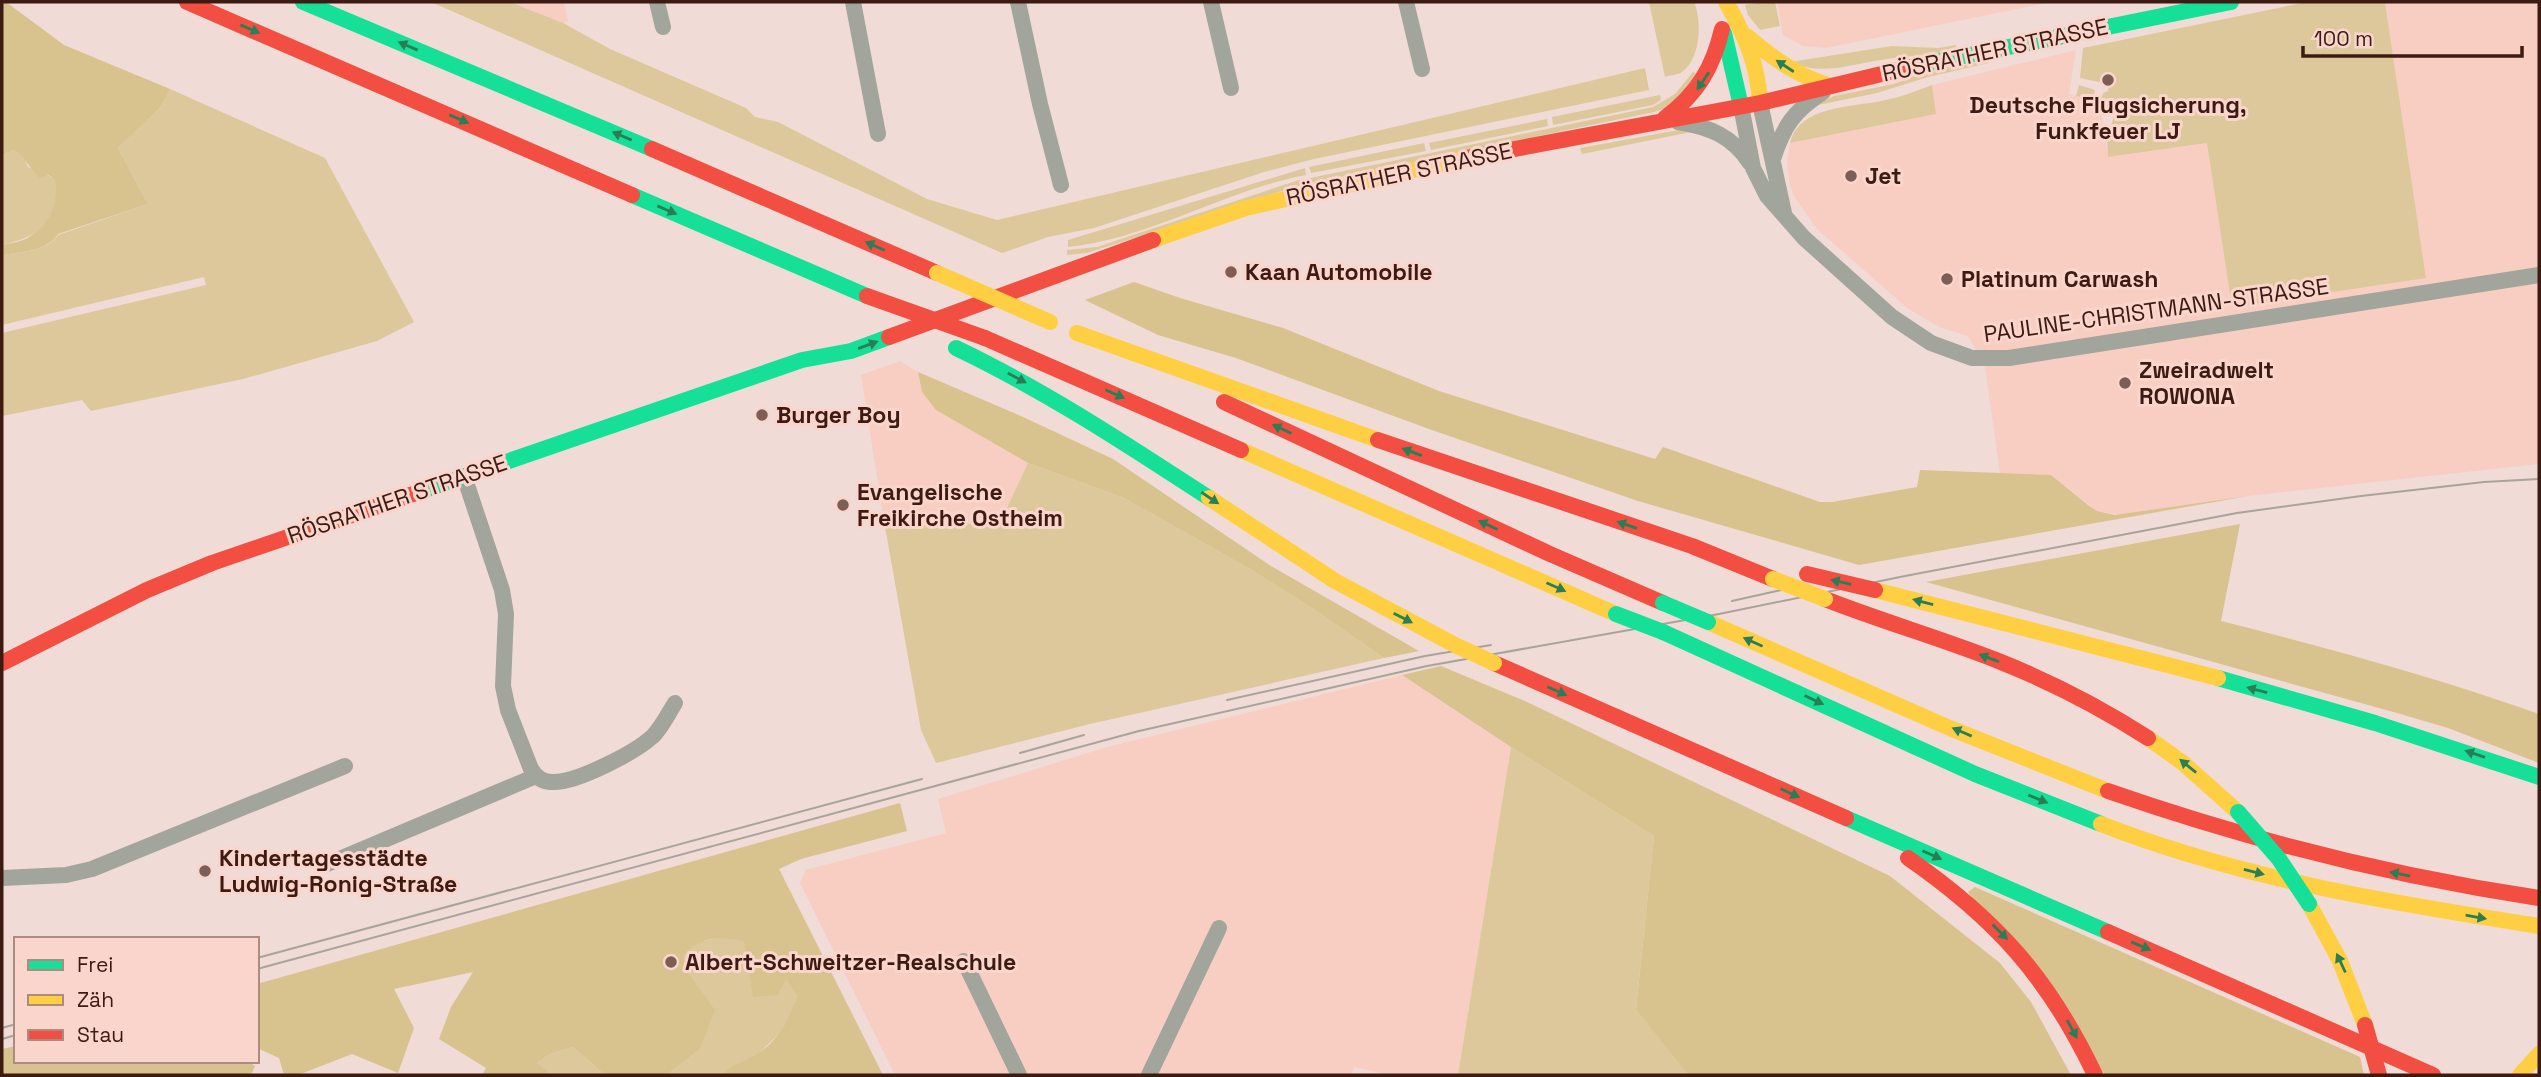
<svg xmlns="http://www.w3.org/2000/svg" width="2541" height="1077" font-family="'Space Grotesk',sans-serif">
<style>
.built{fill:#f8cec3}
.green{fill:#ddc89b}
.forest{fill:#d8c28e}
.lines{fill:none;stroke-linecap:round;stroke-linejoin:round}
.street{stroke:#a2a59b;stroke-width:16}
.fast{stroke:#16e098;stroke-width:16}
.slow{stroke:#ffcf43;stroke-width:16}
.jam{stroke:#f24e42;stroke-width:16}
.tram{stroke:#a9a39c;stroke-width:2}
.fast-bridge{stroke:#16e098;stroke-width:16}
.slow-bridge{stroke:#ffcf43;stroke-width:16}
.jam-bridge{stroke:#f24e42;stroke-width:16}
.oneway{fill:#2a7e56}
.poi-dot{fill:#7c5e57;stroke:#fad5cb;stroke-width:2.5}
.labels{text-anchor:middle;stroke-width:6;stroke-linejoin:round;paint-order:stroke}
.street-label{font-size:23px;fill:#3d1b13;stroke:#fad5cb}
.poi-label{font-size:23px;font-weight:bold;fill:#3d1b13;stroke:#fad5cb;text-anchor:start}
</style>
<rect width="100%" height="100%" fill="#f0dbd6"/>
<path class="built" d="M510,2H564L568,21L563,23Z
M1777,2H2051L1826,48L1803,46L1783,35Z
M2385,2H2539V464L2248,496L2122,515L2097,511L2051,475L2000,473L1985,367L1968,336L1939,327L1907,308L1817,229L1795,198L1790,186L1787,163L1790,143L1935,114L1932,85L2076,50L2069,94L2100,103L2108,157L2207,143L2426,277Z
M900,361L918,372L922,392L936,410L1028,463L1000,526L884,521L861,375Z
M1402,675L1511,747L1458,1075H1389L1354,1067L1351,1075H895L800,883L806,870L946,833L938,799L1111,746Z"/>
<path class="green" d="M431,2H510L563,23L610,49L746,108L755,117L778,122L927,199L997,220L1645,68L1649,90L1314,159L1264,172L1094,228L1048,237L1002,253Z
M1649,2H1694C1702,20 1701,59 1682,72C1678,75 1670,75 1665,77Z
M1765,2H1775L1780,26L1760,30L1748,15L1745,5Z
M2307,2H2385L2426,278L2232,307L2207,143L2108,157L2107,139L2117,106L2076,96L2079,85L2095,90L2094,95L2102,97L2103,93L2108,91L2111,76L2106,75L2104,83L2080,78L2083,48Z
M1956,45L1957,51C1932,54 1906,56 1881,60C1847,65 1823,76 1790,62L1892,46L1938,48Z
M1989,60V63L1928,77L1877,93L1813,106L1834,96L1894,84L1920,74Z
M1693,72L1703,77L1666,108L1654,112L1301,185L1087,253L1067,255V250L1097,247L1296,181L1653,107L1675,94Z
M1932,85L1936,114L1790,143C1800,103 1858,108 1890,99C1905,96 1918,90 1932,85Z
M170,89L325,158L414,322L377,341L243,379L91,411L82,400L2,416V333L206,285L204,277L2,325V255C20,252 48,251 58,235L148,204L118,148L160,108Z
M1660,95L1661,100L1653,105L1553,125L1552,117Z
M1547,119L1548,126L1431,150L1429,143Z
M1684,129L1696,131L1582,154L1580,148Z
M1424,143L1426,151L1311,173L1309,167Z
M14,150L23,156L28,167L56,179C61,222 39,236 2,245V155Z
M1305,168L1306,175C1225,190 1151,238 1068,247V240Z
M1028,463L1124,498L1250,569L1315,610L1384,658L1090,724L936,763L921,730L884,521L999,525Z
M1511,747L1654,836L1636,1008L1688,1075H1458Z
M722,937L744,940L786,978L797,996L792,1013L779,1034L758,1054L721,1075H667L700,1049L714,1010L688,972L683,956L693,943Z
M573,1047L605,1075H552L536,1064L550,1054Z"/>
<path class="forest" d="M2,2H6L64,45L170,89L160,108L118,148L148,204L58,234C48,251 20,252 2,255V245C10,243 22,242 29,237C51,224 59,203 55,179L48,175L40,178C30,169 25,157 14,150L2,155Z
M1134,282L1180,298L1283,328L1439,391L1655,459L1663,447L1820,502H1832L1917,487L1920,470L2051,475L2088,505L2097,511L2115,515L2248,496L1859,565L1638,501L1429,429L1236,358L1158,335L1085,300Z
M918,372L1023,417L1113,459L1271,566L1419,651L1384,658L1315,610L1250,569L1124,498L1028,463L936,410L922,392Z
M2240,524L2221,621C2328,648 2435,677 2539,714V763L2448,728L2397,713L1926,582Z
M1441,666L1527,702L1890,876L2000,963L2031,1002L2071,1075H1688L1636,1009L1654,836L1511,747L1402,675Z
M900,803L907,831L801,859L779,869L883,1075H721C730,1066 744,1062 755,1055C777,1043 790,1019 797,996L786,979L778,995L753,997L744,941C720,936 699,936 683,956L688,972L715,1010L700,1049L667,1075H605L573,1047L550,1054L537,1063L552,1075H482L486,1068L439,1039L451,1007L473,972L394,989L414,1028L398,1073L352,1054L298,1075H284L279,1058L257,1048V984Z
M1975,887L2360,1057L2364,1075H2105L1968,892Z
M16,1046V1061H247L255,1066L251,1075H2V1049Z"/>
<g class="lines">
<path class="street" d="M657,2L663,27
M853,2L878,134
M1018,2L1040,104L1061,185
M1211,2L1231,88
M1406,2L1422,69
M1760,103L1784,213
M1741,106L1753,168L1767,196L1804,238L1892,317L1931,343L1972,358H2009L2539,275
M1678,122C1710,127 1732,136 1750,163
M1773,159C1784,125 1794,111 1823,92
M464,476L502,590L506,614L503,686L508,710L531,769C536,777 543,783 554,782C578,782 636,752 653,736C662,727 668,714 675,703
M325,865L536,776
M2,878L66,875L92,869L345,766
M964,961L1019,1075
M1149,1075L1219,928"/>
<path class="fast" d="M303,2L652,149
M1724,33L1741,106
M1915,66L2231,2
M632,195L867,296
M956,348C1046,391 1126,444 1209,498
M416,493L802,360L851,351L889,337
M1663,632L1975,774L2101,824
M2218,678L2375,723L2539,777
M1846,818L2108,932"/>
<path class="slow" d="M1726,2C1745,35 1758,64 1760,103
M1748,37C1773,59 1799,77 1831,86
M1153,240L1246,208L1466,158
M1077,333L1378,440
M1241,450L1616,614
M1209,498L1335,581L1455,645
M1875,590L2218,678
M1708,622L1952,729L2108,791
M2148,738L2183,763L2238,812
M2101,824C2241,879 2392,903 2539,926
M2309,904L2340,961L2365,1025
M2520,1075L2539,1054"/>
<path class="jam" d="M187,2L632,195
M1665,118C1697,94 1713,68 1722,29
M652,149L937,273
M1466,158L1760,103L1915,66
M889,337L1153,240
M985,338L1241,450
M1224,402L1550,554L1663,603
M1378,440L1692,546L1773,579
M1825,599C1881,621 1940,638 1996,660C2049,681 2100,707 2148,738
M2,663L147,590L212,563L416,493
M1494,663L1846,818
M2108,791C2249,840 2391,876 2539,898
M1908,858C1996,919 2049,978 2095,1075
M2108,932L2433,1075"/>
<path class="tram" d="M1732,601L1786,589
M1227,700L1425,656L1491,645
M1020,753L1084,735
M257,958L922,779
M257,969L1139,731L1427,666L1719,614L1905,576L2237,513L2361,496L2484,482L2539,479
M2,1028L16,1024
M2,1039L16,1035"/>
<path class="fast-bridge" d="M1663,603L1708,622
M1616,614L1663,632
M2238,812L2279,859L2309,904"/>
<path class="slow-bridge" d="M937,273L1050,322
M1773,579L1825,599
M1455,645L1494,663"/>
<path class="jam-bridge" d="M867,296L985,338
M1807,574L1875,590
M2365,1025L2379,1075"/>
</g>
<defs><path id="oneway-solid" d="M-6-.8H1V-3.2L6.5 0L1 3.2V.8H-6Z" transform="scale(1.75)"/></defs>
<g class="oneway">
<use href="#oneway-solid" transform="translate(250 29) rotate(23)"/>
<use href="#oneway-solid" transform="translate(408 46) rotate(-157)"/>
<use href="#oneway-solid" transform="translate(1785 66) rotate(-147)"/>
<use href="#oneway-solid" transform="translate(1703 81) rotate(124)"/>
<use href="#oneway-solid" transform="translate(459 119) rotate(23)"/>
<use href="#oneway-solid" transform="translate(622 136) rotate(-157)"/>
<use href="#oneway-solid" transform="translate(667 210) rotate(23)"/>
<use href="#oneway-solid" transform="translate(875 246) rotate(-156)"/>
<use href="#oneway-solid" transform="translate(868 345) rotate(-20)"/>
<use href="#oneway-solid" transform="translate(1017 378) rotate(28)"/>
<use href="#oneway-solid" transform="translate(1115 394) rotate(24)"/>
<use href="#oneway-solid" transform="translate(1282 429) rotate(-155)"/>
<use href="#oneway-solid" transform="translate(1412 452) rotate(-160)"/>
<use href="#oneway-solid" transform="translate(1210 498) rotate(34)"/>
<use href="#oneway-solid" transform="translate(1488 525) rotate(-155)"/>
<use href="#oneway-solid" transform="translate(1627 525) rotate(-161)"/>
<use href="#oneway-solid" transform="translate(1841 582) rotate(-167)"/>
<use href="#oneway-solid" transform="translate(1556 587) rotate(24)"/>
<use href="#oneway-solid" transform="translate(1923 602) rotate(-165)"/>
<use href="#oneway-solid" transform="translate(1403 618) rotate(27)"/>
<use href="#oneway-solid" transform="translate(1753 642) rotate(-156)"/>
<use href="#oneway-solid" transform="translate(1989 658) rotate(-160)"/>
<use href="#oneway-solid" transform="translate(2257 690) rotate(-165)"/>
<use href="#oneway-solid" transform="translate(1557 691) rotate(24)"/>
<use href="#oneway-solid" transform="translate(1814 700) rotate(25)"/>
<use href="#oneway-solid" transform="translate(1962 732) rotate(-157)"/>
<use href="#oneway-solid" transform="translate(2475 754) rotate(-161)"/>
<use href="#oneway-solid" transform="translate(2188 766) rotate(-141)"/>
<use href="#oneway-solid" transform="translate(1790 793) rotate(24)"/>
<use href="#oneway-solid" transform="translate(2038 799) rotate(22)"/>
<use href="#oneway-solid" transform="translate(1932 855) rotate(24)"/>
<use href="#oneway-solid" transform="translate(2254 872) rotate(14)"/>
<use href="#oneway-solid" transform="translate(2400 874) rotate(-169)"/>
<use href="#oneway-solid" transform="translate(2476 917) rotate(10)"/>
<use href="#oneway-solid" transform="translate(2000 932) rotate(45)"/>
<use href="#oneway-solid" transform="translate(2141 946) rotate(23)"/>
<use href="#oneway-solid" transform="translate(2341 963) rotate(-115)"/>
<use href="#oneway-solid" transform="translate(2072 1029) rotate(61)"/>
</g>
<g class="poi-dot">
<circle cx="2108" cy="80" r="7"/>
<circle cx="1851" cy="176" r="7"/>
<circle cx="1231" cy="272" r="7"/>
<circle cx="1947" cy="279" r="7"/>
<circle cx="2125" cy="383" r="7"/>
<circle cx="762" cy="415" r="7"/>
<circle cx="843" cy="505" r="7"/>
<circle cx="205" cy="871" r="7"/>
<circle cx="671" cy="962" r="7"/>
</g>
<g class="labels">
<g class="street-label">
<text transform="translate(1995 50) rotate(-12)" y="8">RÖSRATHER STRASSE</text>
<text transform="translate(1399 174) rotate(-12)" y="8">RÖSRATHER STRASSE</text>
<text transform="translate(2156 310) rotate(-8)" y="8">PAULINE-CHRISTMANN-STRASSE</text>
<text transform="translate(397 499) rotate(-19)" y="8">RÖSRATHER STRASSE</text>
</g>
<g class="poi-label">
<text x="2108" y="113" text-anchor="middle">Deutsche Flugsicherung,<tspan x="2108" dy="26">Funkfeuer LJ</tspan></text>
<text x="1865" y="184">Jet</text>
<text x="1245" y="280">Kaan Automobile</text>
<text x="1961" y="287">Platinum Carwash</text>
<text x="2139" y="378">Zweiradwelt<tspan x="2139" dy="26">ROWONA</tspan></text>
<text x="776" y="423">Burger Boy</text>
<text x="857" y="500">Evangelische<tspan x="857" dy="26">Freikirche Ostheim</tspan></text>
<text x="219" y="866">Kindertagesstädte<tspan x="219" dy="26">Ludwig-Ronig-Straße</tspan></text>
<text x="685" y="970">Albert-Schweitzer-Realschule</text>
</g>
</g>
<rect width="2541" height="1077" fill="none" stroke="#3d1b13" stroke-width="7"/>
<rect x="14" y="937" width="245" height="126" fill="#fad5cb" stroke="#ae8b81" stroke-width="2"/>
<rect x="28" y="960" width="35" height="10" fill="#16e098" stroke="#ae8b81" stroke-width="2"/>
<text x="77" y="972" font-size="21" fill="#3d1b13">Frei</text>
<rect x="28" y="995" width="35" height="10" fill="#ffcf43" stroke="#ae8b81" stroke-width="2"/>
<text x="77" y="1007" font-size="21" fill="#3d1b13">Zäh</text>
<rect x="28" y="1030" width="35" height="10" fill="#f24e42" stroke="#ae8b81" stroke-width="2"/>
<text x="77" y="1042" font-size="21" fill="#3d1b13">Stau</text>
<path d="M2303 46v10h219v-10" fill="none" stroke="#3d1b13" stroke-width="3.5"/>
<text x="2314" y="46" font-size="21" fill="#3d1b13" stroke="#fad5cb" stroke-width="5" paint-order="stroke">100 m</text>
</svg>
